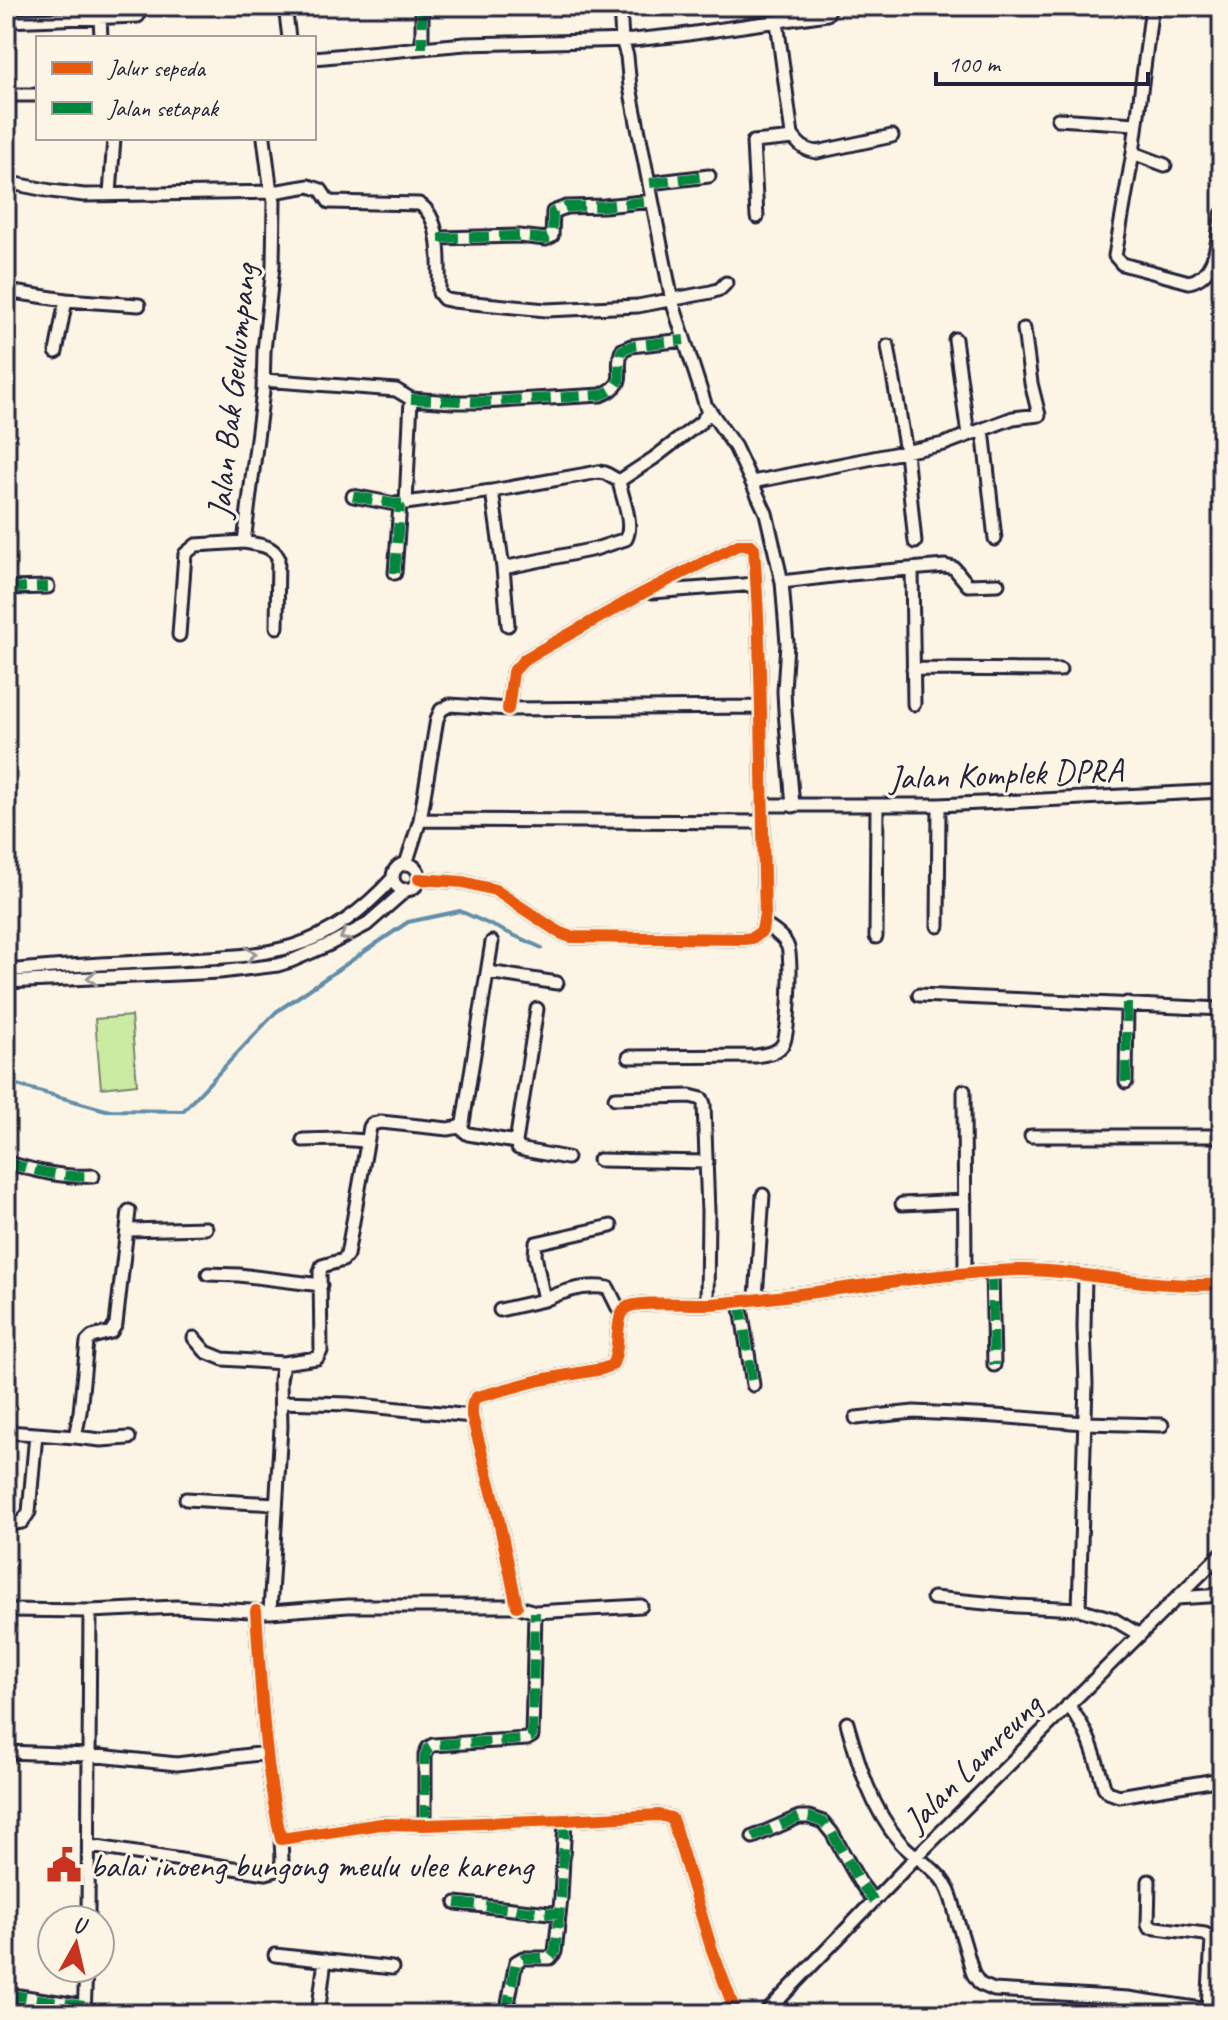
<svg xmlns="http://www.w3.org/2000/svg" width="1228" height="2020" font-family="Caveat,sans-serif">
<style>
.green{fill:#cbeaa2;stroke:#76866e;stroke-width:2}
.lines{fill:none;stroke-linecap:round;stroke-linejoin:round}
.stream{stroke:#648ea9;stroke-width:4}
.street-casing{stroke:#22223b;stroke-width:17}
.street{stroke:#fcf5e5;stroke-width:11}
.quiet{stroke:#00873e;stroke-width:10;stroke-dasharray:20 10;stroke-linecap:butt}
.cycleway-casing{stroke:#fcf5e5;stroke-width:17}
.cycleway{stroke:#e8590c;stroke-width:12}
.oneway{stroke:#9a9698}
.labels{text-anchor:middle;stroke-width:6;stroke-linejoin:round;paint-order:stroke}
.street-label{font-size:34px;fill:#22223b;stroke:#fcf5e5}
.poi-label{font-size:34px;fill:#22223b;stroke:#fcf5e5;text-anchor:start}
</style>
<rect width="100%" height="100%" fill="#fcf5e5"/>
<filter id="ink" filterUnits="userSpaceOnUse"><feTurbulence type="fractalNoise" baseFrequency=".0125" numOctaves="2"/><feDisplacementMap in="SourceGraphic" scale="16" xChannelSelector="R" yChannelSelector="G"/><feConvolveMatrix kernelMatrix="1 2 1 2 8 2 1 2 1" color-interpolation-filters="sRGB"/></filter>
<g filter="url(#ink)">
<path class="green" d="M131,1016L137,1084L101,1088L95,1019Z"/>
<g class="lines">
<path class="stream" d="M6,1082L106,1110L183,1111L276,1012L408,922L460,911L542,948"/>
<g class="street-casing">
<path id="street" d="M285,6L289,38
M422,6V48
M1152,6L1133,153L1115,256L1122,264L1189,282C1218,276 1217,238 1222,214
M100,17L101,38
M6,21L138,16
M777,22L792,135C799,145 804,150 817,152L892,136
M314,58L465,44L633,40L681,35L827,14L831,6
M6,95H38
M1058,119L1136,124
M264,138L270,185L274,201L273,266L264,351L263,391L244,542C256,545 271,544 278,557L277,627
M1133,153L1165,165
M6,182L51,191L84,195L273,192L309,186L321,190L329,202L419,204C443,217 439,269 439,293L444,299L453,301L546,310L638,306L711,292L720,289L726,283
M650,183L709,176
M110,194L114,138
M757,217L753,142L794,138
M439,238L519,236L546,239L552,236L553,212L566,207L604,206L652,201
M6,291L66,300L56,352
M66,300L139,305
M955,339L968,435
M888,346L906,452L915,542
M263,380L396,390L411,399L452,402H483L601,395C632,382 613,372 622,350L631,346L684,340
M411,399L406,503L492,491L598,472L605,473L619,481
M708,408L735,447L766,513L782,582L787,643L784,691L785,711L793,806
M983,429L995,539
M752,482L944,444L1013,418L1039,415L1031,383L1024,329
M492,491L503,568L508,625
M353,496L395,504L405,503
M503,568L595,549L626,539C634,523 622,498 619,481L654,458L701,422L708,413L672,301L630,87L627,56L622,40L620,6
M912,569L914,704
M395,573L400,504
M782,582L850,574L945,566L954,568L968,585L998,584
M6,588L48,587
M652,592L756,584
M179,635L185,554L196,545L244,542
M913,669L1060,670
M762,805H939L1222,791
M420,820L762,822
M406,864L420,820L437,719L441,710L450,705L508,709L761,707
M393 877a13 13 0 1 1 26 0a13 13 0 1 1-26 0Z
M419,879L463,882L495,890L560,933L571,937L744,939L752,938L762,931L765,913C761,791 763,669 754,548L751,545H738L643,593L525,659L513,672L508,709
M938,926L939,805
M876,937L877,806
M6,971C63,965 120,963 178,960C216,957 256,957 293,946C333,934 366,908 393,878
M488,972L557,983
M6,982L220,972L278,965L291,961L328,945L366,925L407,889
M919,995L1222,1009
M537,1009L516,1142L518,1148L524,1150L567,1158
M629,1057L756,1056C766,1054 777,1054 783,1044C789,1034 793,955 787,945C783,936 772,930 764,924
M1126,1082L1127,1003
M964,1091L965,1273
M615,1098L690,1096L702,1099L704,1104L708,1211L707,1304
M459,1127L468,1134L516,1142
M1031,1136H1222
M303,1140L338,1139L366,1141
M599,1160L707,1162
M6,1162C35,1171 63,1178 93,1176
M902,1204L965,1201
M611,1226L536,1243L535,1255L544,1300C563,1291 587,1284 608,1288L621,1314
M127,1230L206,1228
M992,1272L994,1365
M208,1274L239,1275L321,1285
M756,1298L763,1195
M740,1301L753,1385
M500,1310L544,1300
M194,1338L206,1352L223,1359L283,1363
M281,1402L348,1404L472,1416
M856,1418L914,1412L996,1416L1084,1423L1162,1425
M6,1432L36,1434L29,1512L22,1522L6,1524
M36,1434L75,1437L80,1412L87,1342L92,1337L111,1332L116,1324L129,1211
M75,1437L101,1440L129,1438
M186,1499L276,1504
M933,1598L1017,1606L1079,1609L1113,1619L1140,1635
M1177,1598L1222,1595
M517,1606L496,1507L472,1416C472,1409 471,1402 477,1397L540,1380L602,1369L612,1365C621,1350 614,1318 626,1308C636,1300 694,1305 710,1304C812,1296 914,1274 1017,1270C1045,1269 1074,1273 1101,1277C1141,1282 1182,1287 1222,1284
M1079,1609L1086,1384L1084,1328L1085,1275
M6,1610L90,1611L176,1607L270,1612L348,1606H517L535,1612L641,1606
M90,1611L89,1755L177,1764L266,1753
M256,1611C261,1687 264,1764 281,1839L381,1824L425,1825L565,1820L659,1815L671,1818L673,1822L711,1947L736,2014
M270,1612L281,1427L280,1380L283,1363L317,1358L321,1351L320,1272L322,1266L343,1260L347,1255L370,1127L372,1124L381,1122L448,1129L459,1127L463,1123L492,942
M1068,1705C1089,1731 1095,1755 1104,1787L1108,1792L1119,1796L1222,1779
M847,1723C859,1765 871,1808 900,1842C914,1858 934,1866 945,1884C952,1895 954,1907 957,1920C963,1938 968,1956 973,1974L980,1984L994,1990L1128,1998L1222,2012
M6,1752L89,1755L88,1920
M425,1825V1755L428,1748L433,1745L527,1739L532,1736L535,1612
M753,1837L799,1817H809L823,1822L832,1833L859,1881L874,1901
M90,1846L266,1873L277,1870L281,1865L282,1860L281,1839
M1149,1881L1148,1924L1149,1927L1205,1934L1212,1939L1208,2009
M456,1903L559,1914
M275,1955L392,1968
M6,1994L84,2006
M84,2014L86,1968
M318,2014L325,1960
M506,2014L516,1962L523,1958H550L555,1952L561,1898L565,1820
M765,2014L916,1857L1222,1553
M1124,2014L1128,1998"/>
</g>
<use href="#street" class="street"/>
<path class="quiet" d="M422,6V48
M650,183L709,176
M439,238L519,236L546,239L552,236L553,212L566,207L604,206L652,201
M411,399L483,402L601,395C632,382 613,372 622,350L631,346L684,340
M353,496L395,504L406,503
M395,573L400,504
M6,588L48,587
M1126,1082L1127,1003
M6,1162C35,1171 63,1178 93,1176
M992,1272L994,1365
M740,1301L753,1385
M425,1825V1755L428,1748L433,1745L527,1739L532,1736L535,1612
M753,1837L799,1817H809L823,1822L832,1833L859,1881L874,1901
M456,1903L559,1914
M6,1994L84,2006
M506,2014L516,1962L523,1958H550L555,1952L561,1898L565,1820"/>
<g class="cycleway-casing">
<path id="cycleway" d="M419,879L463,882L495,890L560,933L571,937L744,939L752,938L762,931L765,913C761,791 763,669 754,548L751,545H738L643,593L525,659L513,672L508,709
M517,1606L496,1507L472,1416C472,1409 471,1402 477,1397L540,1380L602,1369L612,1365C621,1350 614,1318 626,1308C636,1300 694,1305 710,1304C812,1296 914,1274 1017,1270C1045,1269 1074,1273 1101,1277C1141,1282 1182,1287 1222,1284
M256,1611C261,1687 264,1764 281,1839L381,1824L425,1825L565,1820L659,1815L671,1818L673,1822L711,1947L736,2014"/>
</g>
<use href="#cycleway" class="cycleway"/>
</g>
<defs><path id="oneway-chevron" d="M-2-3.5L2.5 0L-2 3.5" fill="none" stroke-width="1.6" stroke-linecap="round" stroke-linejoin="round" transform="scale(2)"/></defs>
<g class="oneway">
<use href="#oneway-chevron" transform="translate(345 936) rotate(152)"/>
<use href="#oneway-chevron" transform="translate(251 954) rotate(-7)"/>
<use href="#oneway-chevron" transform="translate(92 978) rotate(177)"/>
</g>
</g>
<defs>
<g id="civic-bare" transform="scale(2.76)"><path d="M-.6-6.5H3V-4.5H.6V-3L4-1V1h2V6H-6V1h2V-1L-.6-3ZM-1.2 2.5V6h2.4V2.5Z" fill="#c8321e" stroke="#fcf5e5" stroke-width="2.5" paint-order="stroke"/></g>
</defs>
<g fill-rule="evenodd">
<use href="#civic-bare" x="64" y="1865"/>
</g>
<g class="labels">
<g class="street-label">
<text transform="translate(231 391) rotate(-84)" y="12">Jalan Bak Geulumpang</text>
<text transform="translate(1006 773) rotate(-2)" y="12">Jalan Komplek DPRA</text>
<text transform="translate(972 1762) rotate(-45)" y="12">Jalan Lamreung</text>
</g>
<g class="poi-label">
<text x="90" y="1877">balai inoeng bungong meulu ulee kareng</text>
</g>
</g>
<rect width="1228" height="2020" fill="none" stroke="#fcf5e5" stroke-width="32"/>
<rect x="16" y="16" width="1196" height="1988" fill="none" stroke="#22223b" stroke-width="3" filter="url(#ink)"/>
<rect x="36" y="36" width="280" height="104" fill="#fcf5e5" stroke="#a5a1a1" stroke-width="2"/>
<rect x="52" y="62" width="40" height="12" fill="#e8590c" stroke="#a5a1a1" stroke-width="2"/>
<text x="108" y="76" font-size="24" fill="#22223b">Jalur sepeda</text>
<rect x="52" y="102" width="40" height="12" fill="#00873e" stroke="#a5a1a1" stroke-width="2"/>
<text x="108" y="116" font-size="24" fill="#22223b">Jalan setapak</text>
<g transform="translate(76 1944) rotate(8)"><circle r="38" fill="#fcf5e5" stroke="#a5a1a1" stroke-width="2"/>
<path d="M0-6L14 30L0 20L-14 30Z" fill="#c8321e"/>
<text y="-12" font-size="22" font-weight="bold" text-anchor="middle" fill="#22223b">U</text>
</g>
<path d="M936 72v12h212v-12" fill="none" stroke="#22223b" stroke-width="4"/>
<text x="948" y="72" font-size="24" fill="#22223b" stroke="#fcf5e5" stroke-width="6" paint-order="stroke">100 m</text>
</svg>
